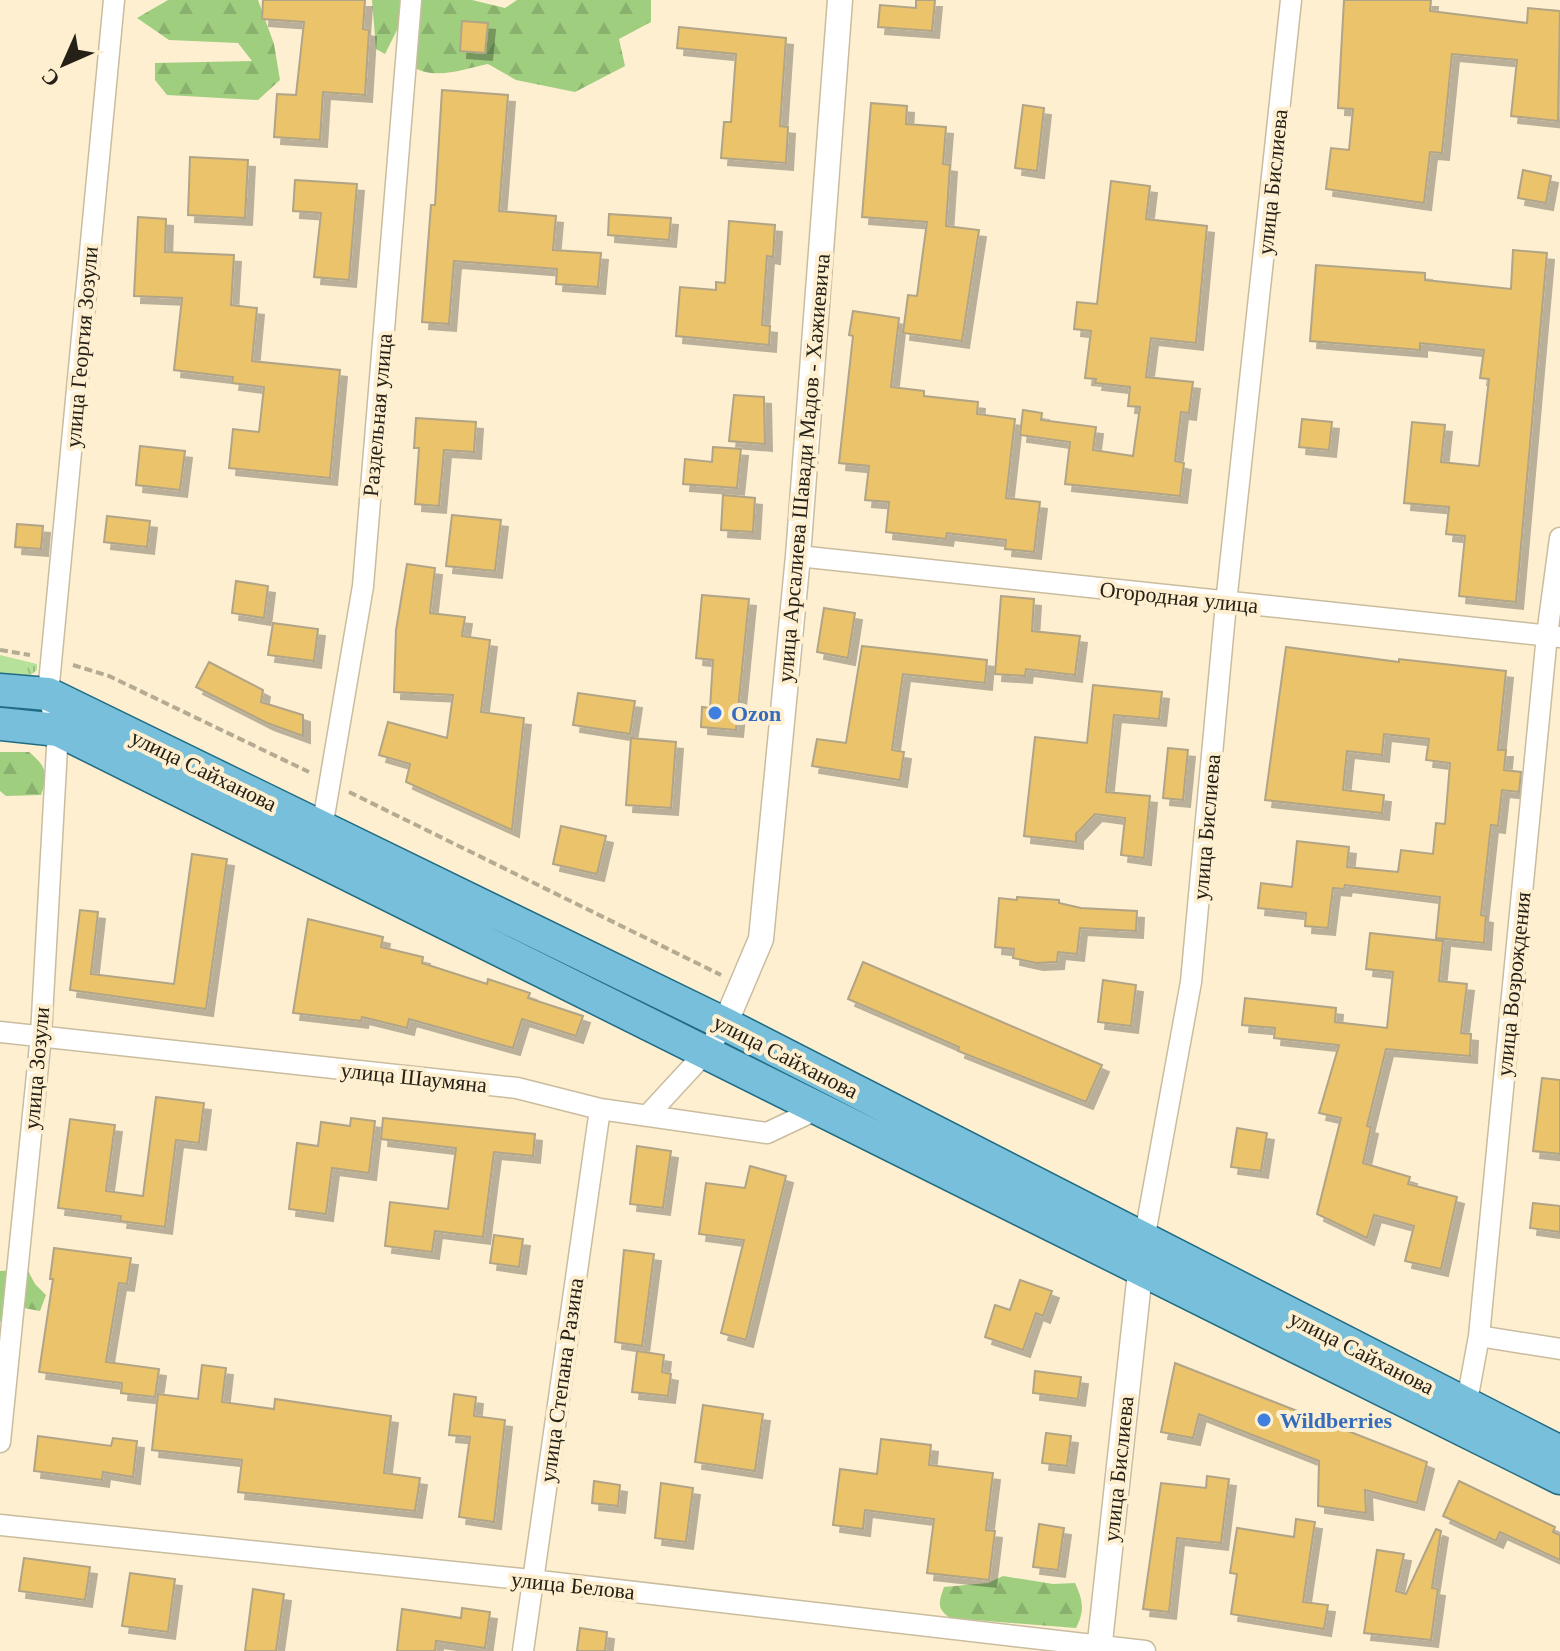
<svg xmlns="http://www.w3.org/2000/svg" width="1560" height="1651" font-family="'Times New Roman',serif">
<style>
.grass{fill:url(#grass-tufts)}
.forest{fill:url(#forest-firs)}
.building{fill:#eac36a;stroke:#b1a487;stroke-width:2;filter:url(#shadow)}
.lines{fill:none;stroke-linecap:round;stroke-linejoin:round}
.minor-casing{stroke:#cabc9e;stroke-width:23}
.tertiary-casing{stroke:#cabc9e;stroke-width:27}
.primary-casing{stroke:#206c85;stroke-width:35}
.path{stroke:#b5aa92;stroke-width:4;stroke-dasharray:8 4;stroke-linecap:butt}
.minor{stroke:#fff;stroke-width:20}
.tertiary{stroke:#fff;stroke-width:24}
.primary{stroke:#77bfda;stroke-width:32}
.shop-dot{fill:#3f7fe0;stroke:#fdefd0;stroke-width:3}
.labels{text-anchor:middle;stroke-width:8;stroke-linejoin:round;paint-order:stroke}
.street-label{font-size:22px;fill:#262116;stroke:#fdefd0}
.shop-label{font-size:22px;font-weight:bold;fill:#366cbe;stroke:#fdefd0;text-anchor:start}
</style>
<defs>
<pattern id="grass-tufts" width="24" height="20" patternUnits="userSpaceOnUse" patternTransform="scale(2)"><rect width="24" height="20" fill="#b6e19a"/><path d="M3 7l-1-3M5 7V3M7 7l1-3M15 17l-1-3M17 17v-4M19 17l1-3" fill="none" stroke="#9cc184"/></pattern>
<pattern id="forest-firs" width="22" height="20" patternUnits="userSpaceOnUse" patternTransform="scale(2)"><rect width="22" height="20" fill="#9fce7f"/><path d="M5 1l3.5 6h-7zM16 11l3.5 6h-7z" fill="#89b16d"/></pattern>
<filter id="shadow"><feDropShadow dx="7" dy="7" stdDeviation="0" flood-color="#0004"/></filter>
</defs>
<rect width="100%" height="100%" fill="#fdefd0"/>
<path class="grass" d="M0,655L37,664V670L27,678L0,675Z"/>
<path class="forest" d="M168,0H258L274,44L280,80L258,100L167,95L155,80V63L252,61L238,43L169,40L137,18Z
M372,0H401L399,26L385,54L376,49Z
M417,0H472L505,8L517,0H651V22L619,39L625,66L575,92L516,80L488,64C464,69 434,81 412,66Z
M0,752H29C46,766 49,774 41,795L6,796L0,791Z
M27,1269L35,1284L46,1295L40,1311L24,1308L0,1322V1271Z
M1003,1576L1053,1584L1075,1583C1083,1600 1085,1611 1076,1628L950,1618C936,1608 939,1602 944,1587L988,1583Z"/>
<path class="building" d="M263,0H365L363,29L369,30L365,95L323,92L320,140L274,137L277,94L296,95L304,22L262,19Z
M916,0H935L932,31L878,27L880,5L916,8Z
M1344,0H1431L1430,11L1527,23L1528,8L1560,11L1558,121L1511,116L1517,60L1452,54L1442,153L1430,152L1424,203L1326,189L1331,148L1349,150L1353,109L1338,108Z
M462,21L488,23L485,53L460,51Z
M679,27L786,38L780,126L788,127L786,163L721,158L724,122H731L736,54L677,48Z
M442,90L508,95L499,211L556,216L553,250L601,253L598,287L556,284L557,269L454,261L449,324L422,322L431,205H435Z
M871,103L907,106L906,124L946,127L943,164L950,165L946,226L979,230L962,341L903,333L908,295L917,296L927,222L862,217Z
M1023,105L1044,108L1037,171L1015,168Z
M190,157L248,160L245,218L188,215Z
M1523,170L1551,176L1546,203L1518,198Z
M295,180L357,184L349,280L314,277L321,213L293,211Z
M1111,181L1150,186L1146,219L1207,226L1196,343L1151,338L1146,377L1193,382L1189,413L1181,412L1175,461L1184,463L1180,496L1065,484L1070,442L1020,435L1023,410L1042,413L1041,420L1096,427L1093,450L1133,456L1140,407L1128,406L1130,387L1095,383L1096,379L1085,378L1091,331L1074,329L1077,302L1097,304Z
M609,214L671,218L669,240L608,235Z
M138,217L166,219L165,252L234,255L231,305L257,308L252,361L340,370L330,478L229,468L233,429L259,432L264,387L232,383L233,377L174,370L182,298L134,296Z
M729,221L775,225L773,257L767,256L762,325L770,326L769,345L676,336L680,287L716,290V282L725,283Z
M1513,250L1547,253L1516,602L1459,596L1465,536L1446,534L1449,507L1404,503L1412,422L1445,425L1441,462L1479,466L1489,379L1480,378L1484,350L1420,343V350L1310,341L1316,265L1425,273V280L1511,289Z
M853,311L899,318L891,387L924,391V396L978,402L977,414L1015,419L1006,498L1040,502L1034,552L1005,549L1006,540L947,533L946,539L886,532L889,502L865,500L869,466L839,463L853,336L849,335Z
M734,395L764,397L765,444L729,441Z
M416,418L476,422L474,452L444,450L439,506L415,504L419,448H414Z
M1302,419L1332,422L1329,450L1299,447Z
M140,446L185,451L180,490L136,485Z
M713,447L741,449L737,488L683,484L685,459L712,462Z
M723,495L755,498L753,532L721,530Z
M452,515L501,520L495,571L446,566Z
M107,516L150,521L147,547L104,542Z
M17,524L43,526L41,549L15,547Z
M407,564L435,568L430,613L465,617L462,636L490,640L481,712L524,718L512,830L406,782L410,764L379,755L388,722L447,738L453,695L394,692L396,630Z
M236,581L268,586L264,618L232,613Z
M702,595L749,599L736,730L701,727L702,707L710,708L713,660L696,658Z
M1001,596L1034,599L1032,631L1080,636L1075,675L1026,669L1025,676L995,674Z
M824,608L855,613L848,658L817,652Z
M273,623L318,629L314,661L268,655Z
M862,646L987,660L985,683L903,674L892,750L904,752L900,780L812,766L817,739L846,743Z
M1286,647L1399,662V659L1506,671L1498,750H1506L1504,770L1521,772L1519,792L1502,790L1498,826L1491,825L1481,915L1486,916L1484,943L1436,938L1440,897L1345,885L1344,889L1333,888L1328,928L1305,926L1306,913L1258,908L1261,883L1292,887L1297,841L1349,847L1347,867L1398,872L1401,850L1433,854L1436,823L1445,824L1450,763L1426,760L1429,739L1384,734L1382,755L1347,751L1343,790L1384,795L1382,813L1265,800Z
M209,662L263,690L261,702L303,715V736L267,723L196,687Z
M1093,685L1162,692L1159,719L1114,715L1106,792L1150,796L1144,858L1121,855L1125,818L1095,814L1076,834V842L1024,836L1035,737L1087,743Z
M578,693L635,701L630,734L573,725Z
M631,738L676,742L671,808L626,805Z
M1168,748L1188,750L1183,800L1163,798Z
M561,826L606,836L597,874L553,864Z
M192,854L227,859L206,1009L70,990L80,910L98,912L91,974L174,984Z
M1017,897L1059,900V903L1081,908L1137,911L1136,931L1080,928L1077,954L1058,952L1057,962L1036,963L1013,958L1014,949L995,947L999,898L1017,900Z
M308,919L383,937L381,947L423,957L422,963L487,984L488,979L530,993L528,998L583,1016L576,1036L522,1019L513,1048L409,1019L407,1028L362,1017L361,1021L293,1013Z
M1370,933L1443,941L1439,981L1467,984L1461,1033L1471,1034L1470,1056L1386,1049L1367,1126L1371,1127L1363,1163L1410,1177L1408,1184L1457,1197L1441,1269L1405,1261L1414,1226L1374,1215L1367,1238L1317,1214L1341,1118L1319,1113L1339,1045L1274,1038L1275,1028L1242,1025L1245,998L1336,1008L1335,1022L1387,1028L1393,972L1366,969Z
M863,962L1102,1065L1086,1102L958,1051L959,1047L848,999Z
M1103,980L1136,985L1131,1026L1098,1022Z
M1542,1078L1560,1080V1154L1533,1151Z
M156,1097L204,1103L199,1143L176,1140L165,1227L120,1221L121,1216L58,1208L70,1119L115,1125L106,1191L143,1196Z
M351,1118L375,1121L369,1173L332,1168L326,1214L289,1209L297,1143L318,1146L321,1122L350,1126Z
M383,1118L535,1134L533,1156L494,1152L483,1237L435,1231L432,1252L385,1246L390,1202L448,1209L456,1148L381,1139Z
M1237,1128L1267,1133L1261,1171L1231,1167Z
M637,1146L671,1151L663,1208L630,1204Z
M750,1166L786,1176L746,1340L721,1333L744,1240L699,1234L706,1183L745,1188Z
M1533,1203L1560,1206V1232L1530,1228Z
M494,1235L523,1239L519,1267L490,1263Z
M54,1248L131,1258L127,1284L119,1283L106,1362L159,1369L155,1397L121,1393L122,1383L39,1372L53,1279H50Z
M624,1250L654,1254L642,1346L615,1342Z
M1020,1280L1052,1291L1043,1316L1036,1313L1023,1350L985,1337L995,1305L1010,1310Z
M637,1351L664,1355L662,1372L671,1374L668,1396L632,1392Z
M1175,1363L1427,1462L1417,1503L1365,1490L1366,1513L1318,1506L1319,1461L1199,1414L1193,1438L1161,1432Z
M202,1365L226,1368L222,1402L274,1409L275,1399L391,1416L384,1473L420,1478L415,1511L238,1492L242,1460L152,1450L158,1394L198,1399Z
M1035,1371L1081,1377L1078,1399L1033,1393Z
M454,1394L476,1397L474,1416L505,1420L494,1522L459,1517L470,1437L449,1435Z
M703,1405L763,1414L755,1471L695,1462Z
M1046,1433L1071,1436L1067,1466L1042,1463Z
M38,1436L111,1446L113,1438L137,1441L133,1477L103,1472L102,1480L34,1471Z
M881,1439L931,1445L929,1465L993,1473L986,1530L995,1531L989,1580L927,1573L934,1519L865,1510L863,1529L833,1525L840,1469L877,1474Z
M1207,1476L1229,1479L1221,1543L1177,1538L1169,1612L1143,1609L1161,1483L1206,1488Z
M594,1481L620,1485L618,1506L592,1503Z
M1459,1481L1555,1527L1553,1532L1560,1535V1560L1500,1532L1496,1541L1443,1516Z
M661,1483L693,1488L686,1542L655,1538Z
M1296,1519L1315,1522L1303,1602L1328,1605L1324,1629L1231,1614L1237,1574L1230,1573L1237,1528L1294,1537Z
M1039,1524L1064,1528L1058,1570L1033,1567Z
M1436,1529L1441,1531L1432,1588L1438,1589L1431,1640L1364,1633L1377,1550L1404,1554L1396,1591L1406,1594Z
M24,1558L90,1567L85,1600L19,1591Z
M130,1573L175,1579L168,1632L122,1626Z
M253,1589L284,1594L276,1651H245Z
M462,1608L490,1612L485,1648L436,1641L435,1651H397L402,1609L461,1618Z
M580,1628L607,1632L605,1651H577Z"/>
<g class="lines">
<g class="minor-casing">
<path id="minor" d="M798,556L1560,637
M322,828L363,586L411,0
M0,1032L517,1088L600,1109L767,1133L820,1108
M647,1116L706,1052L725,1024
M1144,1240L1191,982L1226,603L1291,0
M1479,1336L1560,1349
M1465,1412L1479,1336L1547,635L1560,538
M0,1442L41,1035L58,730L48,694L114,0
M0,1525L531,1580L1145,1651
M523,1651L600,1109"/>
</g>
<g class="tertiary-casing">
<path id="tertiary" d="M725,1024L761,939L798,556L840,0
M1099,1651L1142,1254"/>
</g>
<g class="primary-casing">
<path id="primary" d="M0,690L48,694L725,1024L1560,1452
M0,724L58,730L1560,1478"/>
</g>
<path class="path" d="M0,650L30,655
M73,665L109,676L309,772
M349,792L721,975"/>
<use href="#minor" class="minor"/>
<use href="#tertiary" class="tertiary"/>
<use href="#primary" class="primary"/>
</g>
<g class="shop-dot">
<circle cx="715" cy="713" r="8"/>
<circle cx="1264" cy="1420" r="8"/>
</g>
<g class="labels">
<g class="street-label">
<text transform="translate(1272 182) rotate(-84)" y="8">улица Бислиева</text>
<text transform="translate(81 347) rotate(-85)" y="8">улица Георгия Зозули</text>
<text transform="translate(377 415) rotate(-85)" y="8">Раздельная улица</text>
<text transform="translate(803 468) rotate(-85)" y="8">улица Арсалиева Шавади Мадов - Хажиевича</text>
<text transform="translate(1179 597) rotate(6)" y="8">Огородная улица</text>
<text transform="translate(204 770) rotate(26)" y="8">улица Сайханова</text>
<text transform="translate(1206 827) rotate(-85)" y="8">улица Бислиева</text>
<text transform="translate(1513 984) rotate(-84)" y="8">улица Возрождения</text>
<text transform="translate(786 1056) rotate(27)" y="8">улица Сайханова</text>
<text transform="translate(36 1068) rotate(-85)" y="8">улица Зозули</text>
<text transform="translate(414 1077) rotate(6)" y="8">улица Шаумяна</text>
<text transform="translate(1362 1352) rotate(27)" y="8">улица Сайханова</text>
<text transform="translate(561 1380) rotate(-82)" y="8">улица Степана Разина</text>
<text transform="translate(1118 1469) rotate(-84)" y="8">улица Бислиева</text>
<text transform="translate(573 1585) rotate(6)" y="8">улица Белова</text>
</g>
<g class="shop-label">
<text x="731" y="721">Ozon</text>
<text x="1280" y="1428">Wildberries</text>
</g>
</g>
<g transform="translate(64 64) rotate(225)" stroke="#fdefd0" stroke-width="6" paint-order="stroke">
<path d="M0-6L14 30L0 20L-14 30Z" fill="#262116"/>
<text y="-12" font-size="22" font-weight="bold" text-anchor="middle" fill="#262116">С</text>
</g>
</svg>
